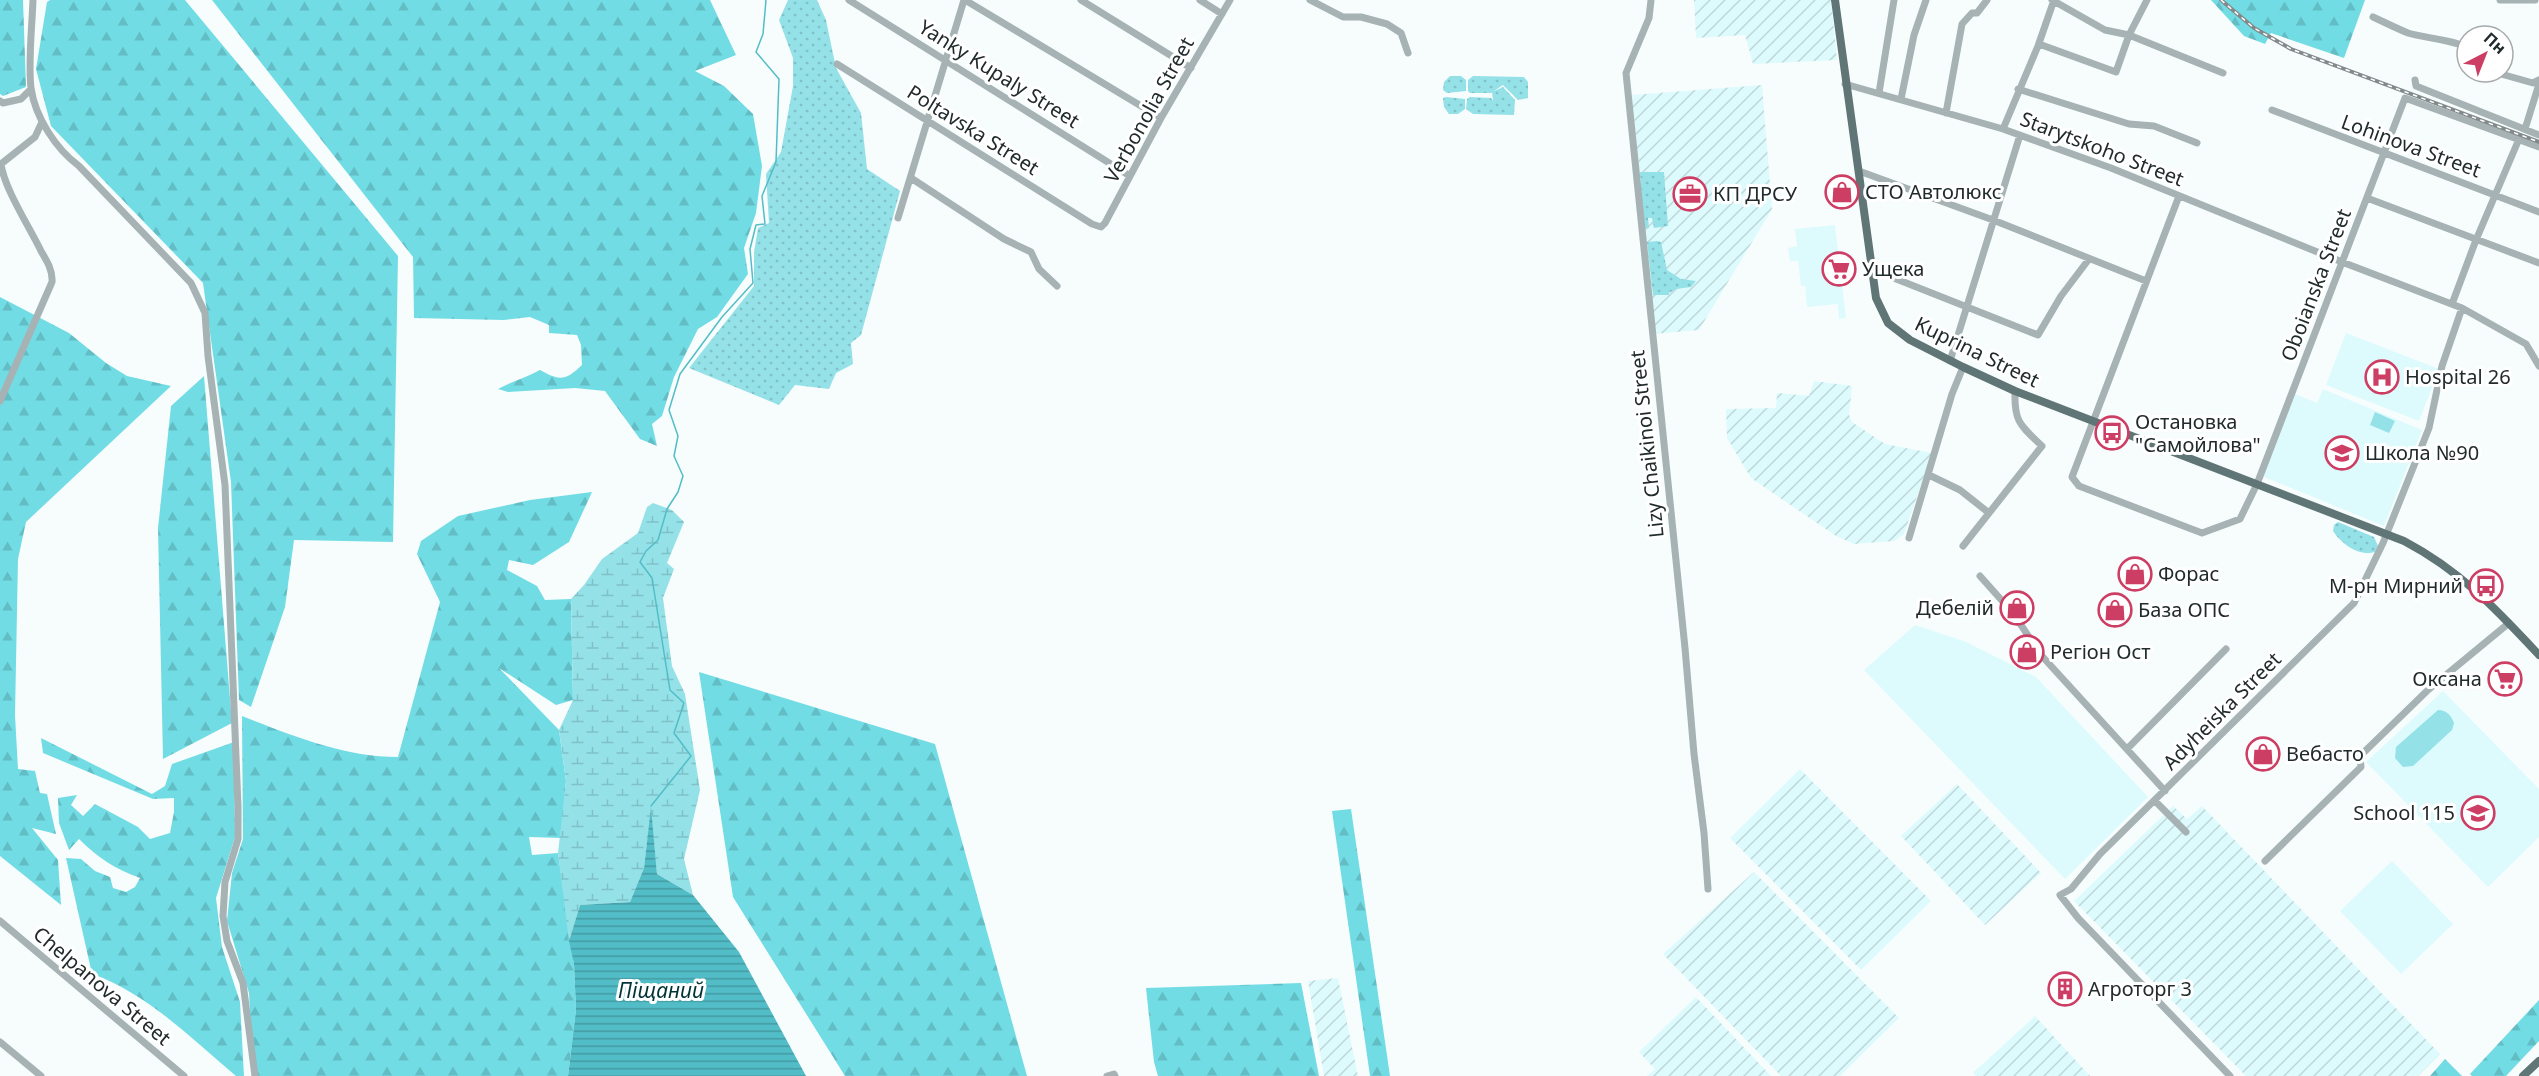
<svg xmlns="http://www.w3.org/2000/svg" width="2539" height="1076" font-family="'Noto Sans',sans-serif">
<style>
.built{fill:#ddfbfd}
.industrial{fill:url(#industrial-furrows)}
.green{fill:url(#green-dots)}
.forest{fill:url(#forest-firs)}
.wetland{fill:url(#wetland-marsh)}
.pitch{fill:#94e1e8}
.water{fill:url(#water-rules)}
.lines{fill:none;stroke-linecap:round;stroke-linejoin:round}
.stream{stroke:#52bdc7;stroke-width:1.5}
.minor{stroke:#a6b2b3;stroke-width:7}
.major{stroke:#607576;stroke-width:8}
.rail-casing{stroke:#828a8b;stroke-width:4}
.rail{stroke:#fff;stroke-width:1.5;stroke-dasharray:4.5;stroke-linecap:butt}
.labels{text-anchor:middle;stroke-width:6;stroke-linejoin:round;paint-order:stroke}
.street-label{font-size:20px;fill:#212b2c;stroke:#fff}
.poi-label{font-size:20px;fill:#212b2c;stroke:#fff;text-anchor:start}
.water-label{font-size:21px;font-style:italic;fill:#003438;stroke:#fff}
</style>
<defs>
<pattern id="industrial-furrows" width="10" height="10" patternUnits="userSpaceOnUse" patternTransform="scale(1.5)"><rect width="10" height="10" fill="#ddfbfd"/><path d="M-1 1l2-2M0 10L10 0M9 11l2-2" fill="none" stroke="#bdd7d9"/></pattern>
<pattern id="green-dots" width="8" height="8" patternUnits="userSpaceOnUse" patternTransform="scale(1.5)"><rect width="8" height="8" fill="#94e1e8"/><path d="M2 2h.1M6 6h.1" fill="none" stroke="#7fc1c7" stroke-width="1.8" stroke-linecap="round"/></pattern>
<pattern id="forest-firs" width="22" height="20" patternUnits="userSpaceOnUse" patternTransform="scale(1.5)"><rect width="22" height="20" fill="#72dce5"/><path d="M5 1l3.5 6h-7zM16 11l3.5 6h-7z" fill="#62bdc5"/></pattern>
<pattern id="wetland-marsh" width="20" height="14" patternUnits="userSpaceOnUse" patternTransform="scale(1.5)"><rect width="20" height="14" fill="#94e1e8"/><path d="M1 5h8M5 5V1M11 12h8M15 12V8" fill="none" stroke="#7fc1c7"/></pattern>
<pattern id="water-rules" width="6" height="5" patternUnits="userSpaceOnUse" patternTransform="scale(1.5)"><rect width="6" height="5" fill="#52bdc7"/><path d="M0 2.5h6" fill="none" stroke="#449aa2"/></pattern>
</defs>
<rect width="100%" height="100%" fill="#f7fdfd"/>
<path class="built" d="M1835,225L1846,318L1839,319L1838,304L1807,307L1805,286H1801L1798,261H1790L1788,248L1797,246L1795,229Z
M2346,333L2439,369L2419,421L2326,385Z
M2323,389L2422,430L2384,526L2262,476L2295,394L2317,403Z
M1915,625L1964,641L2036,677L2148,797L2065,879L1864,670Z
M2443,691L2539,789V837L2488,887L2366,762Z
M2392,861L2453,924L2401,974L2340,911Z"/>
<path class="industrial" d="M1694,0H1831L1837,60L1753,64L1745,35L1696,38Z
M1762,85L1772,209L1699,330L1654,334L1632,95Z
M1814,381L1852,386L1849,415L1852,422L1885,444L1932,453L1904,534L1894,541L1854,544L1836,536L1751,478L1727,438L1726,409L1776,408L1777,393L1809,396Z
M1800,769L1931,901L1861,970L1730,838Z
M1957,784L2041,873L1985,925L1901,836Z
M2173,806L2187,819L2202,806L2440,1054L2418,1076H2246L2074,901Z
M1754,872L1899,1018L1840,1076H1781L1663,954Z
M1338,978L1358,1076H1324L1308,981Z
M1696,997L1771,1076H1647L1655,1069L1639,1052Z
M2035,1016L2090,1076H1976L1973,1073Z"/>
<path class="green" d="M788,0H817L826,20L836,68L861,113L867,169L900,191L861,335L851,343L853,364L836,373L829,389L795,385L779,405L689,368L754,286V252L758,228L769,223L766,174L781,152L793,86V58L779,20Z
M1450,76H1461L1466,80V91L1447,93L1443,90L1444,82Z
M1473,76L1524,77L1528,82V98L1518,100L1503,85L1491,93H1470L1468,91V80Z
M1503,87L1515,100L1514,115L1473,114L1466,109L1467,99L1470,97L1491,98L1493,101L1492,92Z
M1446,97L1465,99V109L1458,114H1449L1444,107L1443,98Z
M1640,172H1664L1668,226L1654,228L1652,218H1648L1649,228H1644Z
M1657,241L1661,242L1667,270L1681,279L1696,281L1691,287L1676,289L1669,293V295H1653L1647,242Z
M2338,522L2374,537L2378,546L2375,552C2360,557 2341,544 2333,531L2334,525Z"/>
<path class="forest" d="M0,0H23L26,87L3,96L0,94Z
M50,0H185L398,256L393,542L294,540L285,607L251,707L239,700L231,482L203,283L51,126L36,69L47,2Z
M212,0H710L736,55L695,71L724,86L753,114L762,166L756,213L744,248L748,274L717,317L698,329L674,377L662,416L652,424L657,446L640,439L605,391L575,388L508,392L498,389C512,381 526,378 540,370C560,381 565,381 582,365L581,345L577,335L549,333V325L530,317L504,320L414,318L413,257Z
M2211,0H2365L2344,58L2271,33L2265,44L2244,36Z
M0,297L69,333L106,363L127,376L171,386L26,522L18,559L15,715L18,769L35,771L40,793L47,794L56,834L32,828L58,860L61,905L0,856Z
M204,376L232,723L163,759L158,528L171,406Z
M592,492L569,542L533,565L509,560L507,570L537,586L545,600L571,599L573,700L556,705L499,668L559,730L566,781L561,838L529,837L532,855L558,853L574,964L576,1010L568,1076H253L249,993L227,921L232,873L243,839L242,716C291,735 344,757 398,757L440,602L417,554L421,541L458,516L530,500Z
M699,672L935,744L1027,1076H845L733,897Z
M41,738L152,794L165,786L172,764L234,742L235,837L216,898L222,947L240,1002L244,1076H236C192,1039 147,993 92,974L66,858L81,859L95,871L110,877L113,888L126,892L135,887L140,878C115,869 98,858 79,839L69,850L59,823L58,798L77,795L71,805L83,816L95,804L138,827L150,839L170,833L174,812V798L153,799L43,753Z
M1351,809L1390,1076H1370L1332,811Z
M1301,983L1319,1076H1158L1154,1062L1146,988Z
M2539,1000V1041L2506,1076H2472L2470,1074Z
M2445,1059L2462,1076H2430Z"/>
<path class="wetland" d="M653,503L672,510L684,522L667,563L674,569L663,598L672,666L685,694L700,790L684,859L693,895L657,874L651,811L644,868L630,902L580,905L569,941L558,853L566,781L559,730L573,700L571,599L584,585L602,559L638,533L647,507Z"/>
<path class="pitch" d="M2375,412L2395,421L2389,433L2370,425Z
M2438,710C2446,710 2451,715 2454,723L2452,730L2413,766L2403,767L2395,758L2396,747Z"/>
<path class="water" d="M651,807L657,874L693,895L739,952L806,1076H568L576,1010L574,964L569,941L580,905L630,902L644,868Z"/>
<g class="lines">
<path class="stream" d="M651,806L691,756L674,733L684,703L670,690L652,578L640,562L646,551L658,540L667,509L678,492L683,476L674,456L678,436L669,410L680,374L722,317L753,283L750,249L756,225L765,224L762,196L776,162L779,79L756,52L763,34L766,0"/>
<path class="minor" d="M33,0C32,27 28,63 31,88C35,117 56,149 79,166L191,283L205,313L208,356L225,485L238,806V839L225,882L223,916L227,941L243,983L255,1076
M849,0L1130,176
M965,0L1161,118
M1081,0L1191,68
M1200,0L1222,14
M1310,0L1343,17H1361L1387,24L1401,33L1408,53
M1651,0L1649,18L1626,73L1685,648L1694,754L1704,833L1708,889
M2052,0L2105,30L2129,35L2223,73
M2500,0H2535
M2373,17C2384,22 2396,28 2408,33C2424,38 2455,40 2467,48
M2039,44L2116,72L2129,35L2147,0
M837,64L1092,224L1101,227L1105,223L1161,118L1230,0
M2494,72L2533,83L2539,80
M2415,80L2416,86L2539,135
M1845,84L2003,129L2111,168L2342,262L2462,308L2526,344L2539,366
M2018,89L2129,124L2154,126L2197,143
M1879,93L1894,0
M1901,99L1914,35L1926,0
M0,101L3,103L21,99L31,89
M2272,110L2539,212
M1946,113L1962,24L1972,13H1977L1987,0
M2003,129L2038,46L2054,0
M2525,129L2539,84
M1859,171L1993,220L2146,281
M911,178L1004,239L1031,252L1039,269L1057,286
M2179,196L2072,477L2079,486L2202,533L2240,519L2257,484L2405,98L2539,147
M2367,198L2539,263
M898,218L964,0
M1871,269L2038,335L2061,296L2089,259
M2452,304L2476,240L2519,139L2522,140
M1950,361L2020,135
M0,401L52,282C53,271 47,261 41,251C30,228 4,188 1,164L35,137L42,122
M1929,475L1960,490L1989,513
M1909,538L1952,394L1963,367
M1963,546L2042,446C2020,425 2014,422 2015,391
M1980,576L2013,613L2041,655L2165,791
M2127,749L2226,649
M2155,801L2186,832
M2265,861L2361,767L2360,756L2429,689L2509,623
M0,921L184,1076
M0,1042L41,1076
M1107,1076L1114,1074L1115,1076
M2230,1076L2078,918L2060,895L2071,889L2100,854L2354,603L2383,543L2429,428L2442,366L2462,308"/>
<path class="major" d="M1835,0L1876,298L1888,323L1910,340L1963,367L2015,391L2404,541C2461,571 2496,609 2539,655
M2523,1076L2539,1061"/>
<g class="rail-casing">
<path id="rail" d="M2221,0L2254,28L2291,49L2539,142"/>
</g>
<use href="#rail" class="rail"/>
</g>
<defs>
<g id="shop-ring" transform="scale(1.725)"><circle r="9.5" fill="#fff" stroke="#cd3e64" stroke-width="1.5"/><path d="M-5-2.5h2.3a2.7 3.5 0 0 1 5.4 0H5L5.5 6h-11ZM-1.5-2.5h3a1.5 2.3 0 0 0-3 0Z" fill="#cd3e64"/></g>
<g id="office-ring" transform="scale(1.725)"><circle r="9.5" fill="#fff" stroke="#cd3e64" stroke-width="1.5"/><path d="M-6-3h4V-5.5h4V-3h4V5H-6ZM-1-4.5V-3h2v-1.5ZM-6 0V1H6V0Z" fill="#cd3e64"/></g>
<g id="supermarket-ring" transform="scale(1.725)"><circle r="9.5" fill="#fff" stroke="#cd3e64" stroke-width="1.5"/><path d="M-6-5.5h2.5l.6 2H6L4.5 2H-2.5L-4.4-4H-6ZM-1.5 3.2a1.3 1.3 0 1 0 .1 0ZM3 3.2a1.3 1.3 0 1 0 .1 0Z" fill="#cd3e64"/></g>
<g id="hospital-ring" transform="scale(1.725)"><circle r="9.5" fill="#fff" stroke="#cd3e64" stroke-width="1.5"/><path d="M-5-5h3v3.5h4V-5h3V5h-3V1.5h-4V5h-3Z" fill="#cd3e64"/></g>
<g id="bus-ring" transform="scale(1.725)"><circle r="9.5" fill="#fff" stroke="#cd3e64" stroke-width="1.5"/><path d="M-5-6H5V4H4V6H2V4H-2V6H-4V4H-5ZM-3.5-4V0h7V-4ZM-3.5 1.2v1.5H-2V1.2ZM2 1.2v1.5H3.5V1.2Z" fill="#cd3e64"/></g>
<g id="school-ring" transform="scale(1.725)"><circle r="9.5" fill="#fff" stroke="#cd3e64" stroke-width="1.5"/><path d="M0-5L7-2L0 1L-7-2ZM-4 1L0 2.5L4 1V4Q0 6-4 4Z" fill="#cd3e64"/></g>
<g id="building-ring" transform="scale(1.725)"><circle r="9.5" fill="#fff" stroke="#cd3e64" stroke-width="1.5"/><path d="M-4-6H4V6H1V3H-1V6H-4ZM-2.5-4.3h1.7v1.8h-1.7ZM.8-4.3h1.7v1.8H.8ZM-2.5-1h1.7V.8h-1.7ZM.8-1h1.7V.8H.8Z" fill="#cd3e64"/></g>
</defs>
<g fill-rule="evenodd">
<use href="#shop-ring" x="1842" y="192"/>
<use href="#office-ring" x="1690" y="194"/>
<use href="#supermarket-ring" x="1839" y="269"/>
<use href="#hospital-ring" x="2382" y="377"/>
<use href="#bus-ring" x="2112" y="433"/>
<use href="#school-ring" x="2342" y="453"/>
<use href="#shop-ring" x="2135" y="574"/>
<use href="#bus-ring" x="2486" y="586"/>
<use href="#shop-ring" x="2017" y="608"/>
<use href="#shop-ring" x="2115" y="610"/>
<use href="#shop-ring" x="2027" y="652"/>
<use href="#supermarket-ring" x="2505" y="679"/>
<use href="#shop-ring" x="2263" y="754"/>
<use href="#school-ring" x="2478" y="813"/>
<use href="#building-ring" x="2065" y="989"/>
</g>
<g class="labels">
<g class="street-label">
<text transform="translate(999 74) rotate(32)" y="7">Yanky Kupaly Street</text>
<text transform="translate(1149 110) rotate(-61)" y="7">Verbonolia Street</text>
<text transform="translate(973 130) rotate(32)" y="7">Poltavska Street</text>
<text transform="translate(2411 146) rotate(20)" y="7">Lohinova Street</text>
<text transform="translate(2102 149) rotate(21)" y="7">Starytskoho Street</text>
<text transform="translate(2316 285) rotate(-69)" y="7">Oboianska Street</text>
<text transform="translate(1977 352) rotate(26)" y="7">Kuprina Street</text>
<text transform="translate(1647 444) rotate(-96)" y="7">Lizy Chaikinoi Street</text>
<text transform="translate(2222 711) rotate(-45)" y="7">Adyheiska Street</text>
<text transform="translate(102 986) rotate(40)" y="7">Chelpanova Street</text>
</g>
<g class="poi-label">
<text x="1865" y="199">СТО Автолюкс</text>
<text x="1713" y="201">КП ДРСУ</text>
<text x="1862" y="276">Ущека</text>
<text x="2405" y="384">Hospital 26</text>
<text x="2135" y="429">Остановка<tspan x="2135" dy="23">"Самойлова"</tspan></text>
<text x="2365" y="460">Школа №90</text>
<text x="2158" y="581">Форас</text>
<text x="2463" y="593" text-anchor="end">М-рн Мирний</text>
<text x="1994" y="615" text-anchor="end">Дебелій</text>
<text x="2138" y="617">База ОПС</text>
<text x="2050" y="659">Регіон Ост</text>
<text x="2482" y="686" text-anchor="end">Оксана</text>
<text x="2286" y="761">Вебасто</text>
<text x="2455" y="820" text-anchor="end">School 115</text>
<text x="2088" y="996">Агроторг 3</text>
</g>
<g class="water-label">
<text x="661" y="998">Піщаний</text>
</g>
</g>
<g transform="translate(2485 54) rotate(42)"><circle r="28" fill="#ffffff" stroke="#a6aaab" stroke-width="1.5"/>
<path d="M0-4.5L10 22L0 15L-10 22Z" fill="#cd3e64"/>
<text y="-9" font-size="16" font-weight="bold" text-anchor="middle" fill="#212b2c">Пн</text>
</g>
</svg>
